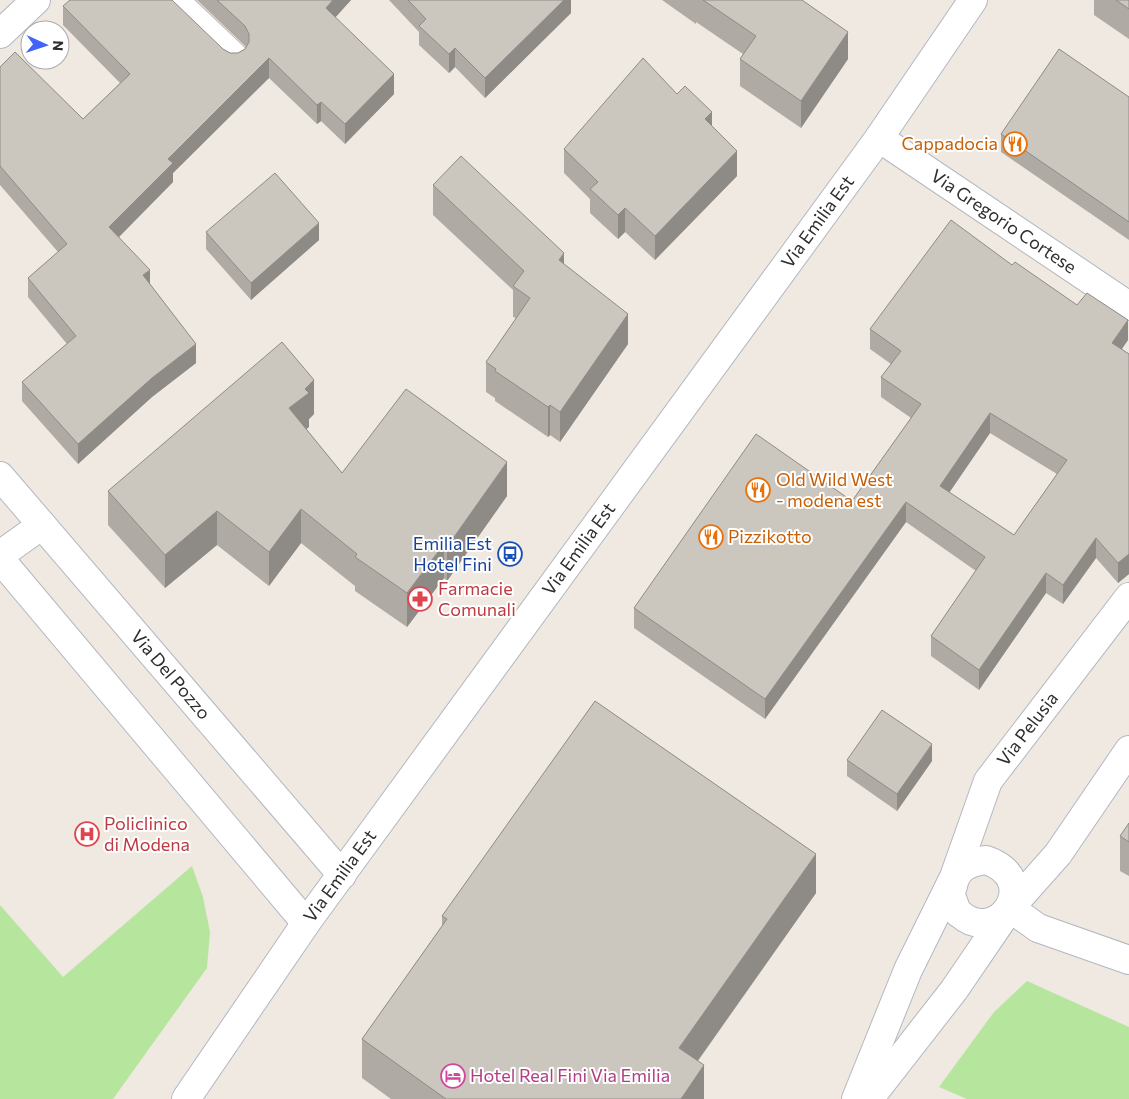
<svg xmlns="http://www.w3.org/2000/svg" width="1129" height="1099" font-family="Commissioner,sans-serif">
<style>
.green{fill:#b6e59e}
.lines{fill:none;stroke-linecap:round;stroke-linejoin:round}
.street-casing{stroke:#b4b7c1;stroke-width:30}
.secondary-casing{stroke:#b4b7c1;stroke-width:30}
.street{stroke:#fff;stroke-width:28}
.secondary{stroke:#fff;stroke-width:28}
.wall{fill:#afaba4;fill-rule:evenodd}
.shaded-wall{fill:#8e8b86}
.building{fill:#cbc7bf;stroke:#8e8b86;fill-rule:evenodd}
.labels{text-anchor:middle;stroke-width:4;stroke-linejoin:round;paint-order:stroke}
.food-label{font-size:18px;fill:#c56008;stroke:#fff;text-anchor:start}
.street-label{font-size:18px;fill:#2e2e2e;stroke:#fff}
.transit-label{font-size:18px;fill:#164399;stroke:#fff;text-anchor:end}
.health-label{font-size:18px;fill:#be3a42;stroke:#fff;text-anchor:start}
.hotel-label{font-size:18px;fill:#b23c85;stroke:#fff;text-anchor:start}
</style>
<rect width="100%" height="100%" fill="#efe9e1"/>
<path class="green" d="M192,866L203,897L210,932L207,968L113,1099H0V905L63,977Z
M1027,981L1129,1027V1099H967L939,1087L994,1012Z"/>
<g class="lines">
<g class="street-casing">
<g id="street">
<path d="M174,0L234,57"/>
<path d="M0,34L36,0"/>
<path id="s1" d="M879,138L1129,306"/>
<path d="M986,860C1044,880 998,947 960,914C956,912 955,905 953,901C950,895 951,892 953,886C956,868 969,862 986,860Z"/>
<path d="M1010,908L1038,928L1129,960"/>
<path id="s2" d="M856,1099L908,970L954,877L988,781L1129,597"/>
<path d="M869,1099L954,990L1010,908L1058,854L1129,750"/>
</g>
</g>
<g class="secondary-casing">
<g id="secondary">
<path id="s3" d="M0,476L342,875"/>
<path d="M0,555L42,525"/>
<path d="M0,559L306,923"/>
<path id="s4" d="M186,1099L306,923L879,138L973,0"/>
</g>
</g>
<use href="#street" class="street"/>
<use href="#secondary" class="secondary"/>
</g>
<path class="wall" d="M197,0H351L335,17L394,94L345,144L321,121L317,124L269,78L173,173V182L119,237L150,284L196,363L152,397L78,464L22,401V382L67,344L28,297V278L58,252L0,185V67L83,119L120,83L63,25V6L223,49L230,53H238L245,49L246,47L245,46Z
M389,0H571V13L485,98L455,67L449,73L419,45V32Z
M662,0H802L848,59L801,128L740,86V59L743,54L696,22V24Z
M1094,0H1129V39L1094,15Z
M677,94L712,127L737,176L655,260L625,232L618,239L590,213V199L564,173V149Z
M1129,97V240L1001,152V134Z
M433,185L564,264L628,344L560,442L550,435L548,437L495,401V398L486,392V362L516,318L513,317V290L433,215Z
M206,232L319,240L251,300L206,249Z
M1012,265L1128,340L1122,349L1129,354V574L1118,583L1096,558L1063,604L1046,593L979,690L931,656V636L976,571L906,522L765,719L634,628V608L852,501L911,418L881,397V377L891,364L870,349V329ZM990,433L1057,474L1014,535L949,493Z
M314,414L309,419V427L306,429L342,473L507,496L447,581L444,578L407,627L355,591V586L301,543L269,586L217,545L165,588L108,525V491Z
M847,760L932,761L897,811L847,776Z
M1129,823V876L1120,871V836Z
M816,893L698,1061L704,1099H391L362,1078V1039L442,926V916Z"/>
<path class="shaded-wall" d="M333,0H351L326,28V8Z
M564,0H571V13L485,98V78Z
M848,32V59L801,128V101Z
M455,48V67L449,73V54Z
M269,58V78L173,173V182L109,247V227L168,159Z
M394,74V94L345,144V124Z
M321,102V121L317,124V105Z
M712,112V136L705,119Z
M737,151V176L655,260V236Z
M625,208V232L618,239V215Z
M319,223V240L251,300V283Z
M564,253V283L559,260Z
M150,270V289L143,275Z
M628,314V344L560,442V412Z
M1128,320V340L1112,363V343Z
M196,344V363L152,397L78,464V444L152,378Z
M314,380V414L309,419V427L289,442V408L305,389Z
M550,405V435L548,437V407Z
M990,413V433L940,506V486Z
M507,462V496L447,581V547Z
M906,502V522L765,719V699Z
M301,509V543L269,586V552Z
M217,511V545L165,588V555Z
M1096,538V558L1063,604V585Z
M444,544V578L407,627V593Z
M1129,554V574L1118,583V563Z
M1046,573V593L979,690V670Z
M932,744V761L897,811V794Z
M816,854V893L679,1087V1048Z
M704,1065V1099H681Z"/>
<path class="building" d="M70,0H172L223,49L230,53H238L245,49L249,42V34L245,26L217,0H333L326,8L394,74L345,124L321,102L317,105L269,58L168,159L173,163L109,227L150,270L143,275L196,344L152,378L78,444L22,382L76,336L28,278L67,244L0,166V67L15,52L83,119L130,74L63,6Z
M408,0H564L485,78L455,48L449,54L419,26L426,19Z
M703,0H802L848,32L801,101L740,59L756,36Z
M1116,0H1129V9Z
M1059,49L1129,97V222L1001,134Z
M643,58L677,94L685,86L712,112L705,119L737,151L655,236L625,208L618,215L590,189L598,182L564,149Z
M461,156L564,253L559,260L628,314L560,412L550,405L548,407L495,371L496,369L486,362L530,298L513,286L524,271L433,185Z
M275,173L319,223L251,283L206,232Z
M951,220L1012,265L1015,262L1077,305L1087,293L1128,320L1112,343L1129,354V554L1118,563L1096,538L1063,585L1046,573L979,670L931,636L985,557L906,502L765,699L634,608L756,434L852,501L921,404L881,377L901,351L870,329ZM990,413L1067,460L1014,535L940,486Z
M282,342L314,380L305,389L309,393L289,408L342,473L406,389L507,462L447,547L444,544L407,593L355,557L357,554L301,509L269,552L217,511L165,555L108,491Z
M595,701L816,854L679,1048L704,1065L681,1099H446L362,1039L447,919L442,916Z
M882,710L932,744L897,794L847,760Z
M1129,823V842L1120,836Z"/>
<defs>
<g id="restaurant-ring" transform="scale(1.25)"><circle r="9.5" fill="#fff" stroke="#e8710a" stroke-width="1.5"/><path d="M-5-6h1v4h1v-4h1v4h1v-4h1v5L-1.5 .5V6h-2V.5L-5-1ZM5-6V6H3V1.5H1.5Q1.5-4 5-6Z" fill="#e8710a"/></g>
<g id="bus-ring" transform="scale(1.25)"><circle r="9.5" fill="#fff" stroke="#1a4fb4" stroke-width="1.5"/><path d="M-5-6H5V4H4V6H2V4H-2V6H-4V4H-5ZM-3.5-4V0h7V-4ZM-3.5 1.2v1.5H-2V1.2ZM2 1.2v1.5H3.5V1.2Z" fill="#1a4fb4"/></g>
<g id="pharmacy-ring" transform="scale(1.25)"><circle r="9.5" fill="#fff" stroke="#e0444e" stroke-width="1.5"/><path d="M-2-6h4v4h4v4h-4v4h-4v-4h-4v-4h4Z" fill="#e0444e"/></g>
<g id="hospital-ring" transform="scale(1.25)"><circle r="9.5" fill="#fff" stroke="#e0444e" stroke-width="1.5"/><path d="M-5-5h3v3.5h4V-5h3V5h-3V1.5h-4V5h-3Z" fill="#e0444e"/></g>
<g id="hotel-ring" transform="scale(1.25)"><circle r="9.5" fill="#fff" stroke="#d1479c" stroke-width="1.5"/><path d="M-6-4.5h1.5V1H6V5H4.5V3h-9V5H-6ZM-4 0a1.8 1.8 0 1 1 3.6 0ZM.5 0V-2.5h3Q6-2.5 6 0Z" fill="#d1479c"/></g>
</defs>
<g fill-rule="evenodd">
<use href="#restaurant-ring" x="1015" y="144"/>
<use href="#restaurant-ring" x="758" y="490"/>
<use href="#restaurant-ring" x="711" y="537"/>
<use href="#bus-ring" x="510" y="554"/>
<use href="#pharmacy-ring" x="420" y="599"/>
<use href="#hospital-ring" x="87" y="834"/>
<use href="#hotel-ring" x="453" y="1076"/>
</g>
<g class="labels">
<g class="food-label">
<text x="998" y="150" text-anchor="end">Cappadocia</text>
<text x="776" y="486">Old Wild West<tspan x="776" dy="21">- modena est</tspan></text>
<text x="728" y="543">Pizzikotto</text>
</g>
<g class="street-label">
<text dy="6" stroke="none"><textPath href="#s4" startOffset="1081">Via Emilia Est</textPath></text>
<text dy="6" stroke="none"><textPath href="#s1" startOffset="150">Via Gregorio Cortese</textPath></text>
<text dy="6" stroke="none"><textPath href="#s4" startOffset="676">Via Emilia Est</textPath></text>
<text dy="6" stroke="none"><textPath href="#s3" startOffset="262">Via Del Pozzo</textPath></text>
<text dy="6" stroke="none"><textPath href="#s2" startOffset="410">Via Pelusia</textPath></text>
<text dy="6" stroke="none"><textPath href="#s4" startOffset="271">Via Emilia Est</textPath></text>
</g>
<g class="transit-label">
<text x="492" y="550">Emilia Est<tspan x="492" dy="21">Hotel Fini</tspan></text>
</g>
<g class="health-label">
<text x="438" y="595">Farmacie<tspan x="438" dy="21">Comunali</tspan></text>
<text x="104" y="830">Policlinico<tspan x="104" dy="21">di Modena</tspan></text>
</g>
<g class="hotel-label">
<text x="470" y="1082">Hotel Real Fini Via Emilia</text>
</g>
</g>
<g transform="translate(45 45) rotate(93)"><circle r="24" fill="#ffffff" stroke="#ababab"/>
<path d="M0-4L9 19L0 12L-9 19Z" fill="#4264fb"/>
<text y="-8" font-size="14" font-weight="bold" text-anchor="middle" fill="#2e2e2e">N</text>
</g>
</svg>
